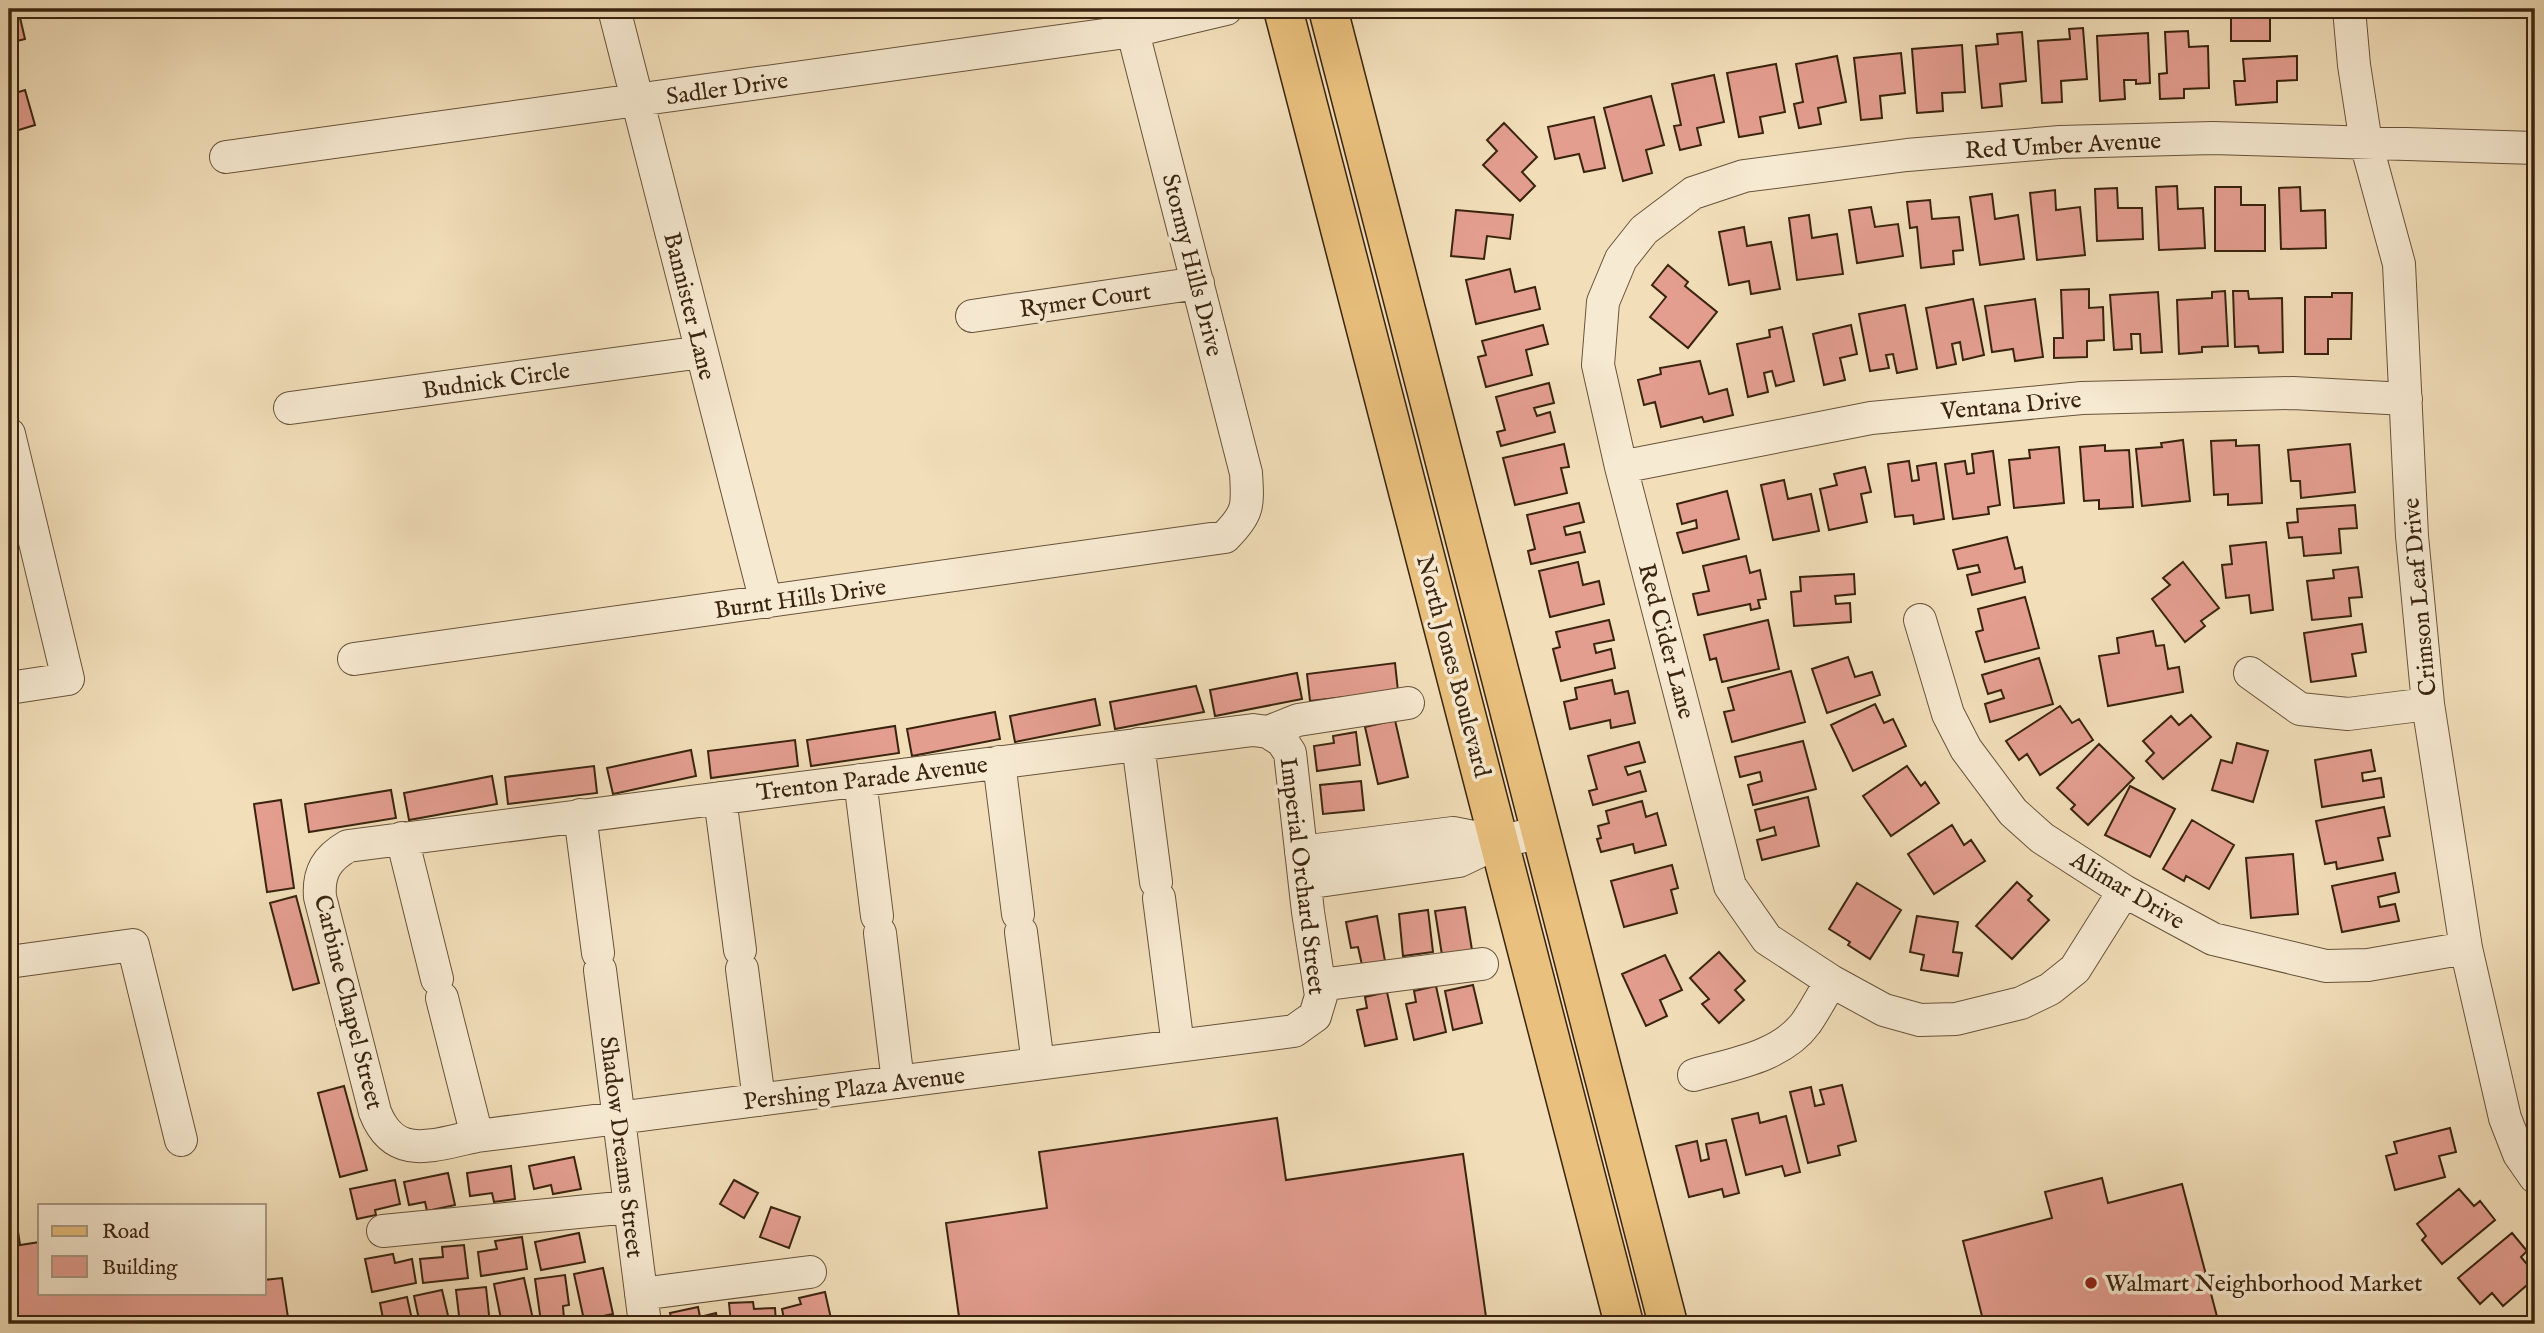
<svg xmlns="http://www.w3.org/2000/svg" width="2544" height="1333" font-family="'IM FELL English',serif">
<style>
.building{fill:#e49e90;stroke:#3a240f;stroke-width:2}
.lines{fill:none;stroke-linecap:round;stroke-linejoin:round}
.minor-casing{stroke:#68533a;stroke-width:34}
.major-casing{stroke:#3a240f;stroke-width:41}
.minor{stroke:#f7ead2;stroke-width:32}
.major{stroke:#e9c07d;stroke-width:38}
.poi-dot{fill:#8f2418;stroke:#f7ead2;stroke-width:2.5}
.labels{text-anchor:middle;stroke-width:7;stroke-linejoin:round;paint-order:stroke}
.street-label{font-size:24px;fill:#3a240f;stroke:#f7ead2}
.poi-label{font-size:24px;fill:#3a240f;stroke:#f7ead2;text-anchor:start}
</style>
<rect width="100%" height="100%" fill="#f2dfba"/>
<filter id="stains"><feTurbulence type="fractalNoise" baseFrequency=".00286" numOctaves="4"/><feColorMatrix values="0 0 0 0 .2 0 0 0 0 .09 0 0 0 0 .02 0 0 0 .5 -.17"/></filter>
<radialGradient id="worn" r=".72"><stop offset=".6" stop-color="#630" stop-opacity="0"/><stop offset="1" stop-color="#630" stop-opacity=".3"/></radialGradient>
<path class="building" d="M18,9L25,39L9,43V10Z
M2231,9H2292V16H2270V41H2231Z
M2083,28L2087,79L2061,81L2062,102L2042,103L2038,41L2070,39L2069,29Z
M2188,31L2189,47L2208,46L2209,88L2184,89V98L2160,99L2159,74L2167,73L2165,32Z
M2022,32L2026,81L2000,84L2002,106L1982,108L1976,46L1998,44L1997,34Z
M2148,33L2150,83L2136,84V80H2124L2125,99L2100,101L2097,36Z
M1962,45L1965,92L1942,93L1943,111L1917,113L1912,49Z
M1901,53L1905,93L1880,96L1882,118L1861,120L1854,58Z
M1837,56L1846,102L1818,108L1821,124L1799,128L1794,104L1803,102L1796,64Z
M2297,56V80L2277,81V102L2236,105L2234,81H2245L2243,59Z
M1776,64L1785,112L1760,117L1763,133L1739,137L1727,73Z
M1714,75L1724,122L1697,128L1701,145L1680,150L1674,126L1681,125L1672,84Z
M25,90L35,125L9,133V95Z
M1651,96L1664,145L1646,150L1652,173L1623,181L1604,108Z
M1594,117L1605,168L1584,172L1579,154L1555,159L1548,127Z
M1504,123L1537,157L1522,172L1535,186L1520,201L1483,165L1497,151L1487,140Z
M2177,186L2178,209L2203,208L2205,248L2159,250L2156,187Z
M2215,187H2241V205H2265V251H2215Z
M2300,187L2301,211L2325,210L2326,248L2281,249L2279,188Z
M2117,188L2118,208H2142L2143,239L2097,241L2095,189Z
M2055,190L2056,210L2080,207L2085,255L2037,260L2030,193Z
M1992,194L1995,219L2018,215L2024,259L1980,265L1970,197Z
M1930,200L1932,219L1959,217L1963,250L1953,251L1954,264L1921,268L1917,227L1910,228L1907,202Z
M1871,207L1875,227L1898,224L1903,256L1857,263L1849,210Z
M1456,210L1513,215L1510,239L1487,236L1484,259L1451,256Z
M1809,215L1812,238L1837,234L1843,274L1797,280L1789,218Z
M1744,227L1747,246L1771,242L1780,289L1751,294L1749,281L1729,285L1719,232Z
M1668,265L1688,282L1685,286L1717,312L1688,348L1650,317L1666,297L1652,285Z
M1510,269L1515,292L1535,287L1540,309L1476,324L1466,280Z
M2089,289V308L2103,307L2104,340L2087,341V357L2054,358V338H2063L2061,290Z
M2225,291L2228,346L2202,347V352L2179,354L2177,300L2212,298V292Z
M2233,291H2248L2249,299L2282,298L2283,352L2259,353L2258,346L2235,347Z
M2158,292L2162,352L2141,353L2140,334H2131L2132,349L2114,350L2110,295Z
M2332,293H2352L2351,339H2328V354H2305V297H2332Z
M1973,299L1984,355L1963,360L1960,342L1952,344L1956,364L1937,368L1926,308Z
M2035,299L2043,357L2015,361L2013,349L1992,352L1985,306Z
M1905,305L1917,369L1897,373L1893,354L1886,355L1889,368L1870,371L1859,314Z
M1543,325L1548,344L1526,350L1532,375L1486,387L1478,357L1486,355L1482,341Z
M1851,325L1857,354L1840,358L1845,380L1824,385L1813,334Z
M1782,327L1794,381L1776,386L1772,371L1764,373L1768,392L1748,397L1737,344L1770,337L1769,330Z
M1700,361L1709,394L1727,389L1733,415L1704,422L1702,417L1661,427L1655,402L1644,405L1638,380L1661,374L1660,368Z
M1549,383L1554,403L1534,408L1537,416L1550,412L1555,432L1501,446L1497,432L1505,430L1496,397Z
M2183,440L2190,501L2142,506L2136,449L2162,447L2161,443Z
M2236,440V446L2259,445L2262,503L2228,505V494L2214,495L2211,441Z
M1564,444L1569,467L1561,468L1567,493L1515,505L1503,458Z
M2350,444L2355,492L2301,498L2300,481H2291L2288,450Z
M2105,445V451L2129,450L2133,507L2099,509V500L2084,501L2080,447Z
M2059,447L2064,503L2014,508L2009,460L2030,458L2029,450Z
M1993,451L2000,505L1988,507L1989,514L1953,519L1945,464L1965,461L1967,474L1974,473L1972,454Z
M1909,461L1912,481L1919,480L1917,466L1936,463L1944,519L1914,524L1913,515L1895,517L1888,464Z
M1865,467L1871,492L1861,494L1867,522L1829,530L1820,489L1837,485L1834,474Z
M1784,480L1788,499L1811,494L1819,531L1773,540L1761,485Z
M1727,491L1739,539L1683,553L1677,533L1697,528L1696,520L1682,524L1677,504Z
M1579,503L1584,522L1564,527L1566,535L1580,532L1585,552L1531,564L1528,551L1535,549L1527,515Z
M2355,505L2357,528L2339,529L2341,553L2304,556L2302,537L2289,538L2287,523L2298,522L2297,509Z
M2007,537L2015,569L2022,567L2025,582L1972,595L1967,575L1980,572L1978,565L1958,569L1953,550Z
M2266,542L2273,610L2251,613L2249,595L2226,598L2222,565L2232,564L2230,546Z
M1746,556L1750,573L1760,570L1766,599L1758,600L1760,608L1751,610L1750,604L1698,615L1693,594L1709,591L1703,566Z
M1578,562L1583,585L1599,581L1604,604L1550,617L1539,571Z
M2183,562L2219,608L2201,621L2205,626L2185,642L2152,599L2170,585L2163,578Z
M2358,567L2362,597L2349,598L2351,616L2312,620L2307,581L2334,578L2333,570Z
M1854,574L1855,594L1835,596L1836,604L1850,603L1851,622L1794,626L1791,592L1801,591L1800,577Z
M2025,597L2039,648L1985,662L1976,632L1983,630L1978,609Z
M1609,620L1614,640L1594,644L1596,653L1611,649L1615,668L1561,681L1553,649L1560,647L1556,632Z
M1768,620L1779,669L1722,682L1716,658L1710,660L1704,635Z
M2362,624L2366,652L2352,654L2356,676L2311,682L2304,633Z
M2153,631L2156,646L2164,645L2168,669L2179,667L2183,692L2108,706L2099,656L2119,653L2117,638Z
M1848,657L1855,677L1872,672L1880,695L1827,713L1812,669Z
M2039,658L2053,704L1990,722L1985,704L2004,698L2001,690L1988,694L1982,675Z
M1395,663L1398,691L1310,701L1307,674Z
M1791,671L1805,722L1732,742L1724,712L1734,710L1728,688Z
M1297,673L1302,699L1215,716L1210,690Z
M1612,680L1615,694L1628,691L1635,723L1611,728L1610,720L1570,729L1564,702L1577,699L1575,688Z
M1196,686L1204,712L1115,729L1110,702Z
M1095,699L1100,725L1015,742L1010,716Z
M1875,704L1884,723L1893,719L1906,746L1853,771L1831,725Z
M2060,706L2072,723L2079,719L2093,740L2040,775L2027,754L2019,760L2006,741Z
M995,712L1000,739L912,756L907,729Z
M2191,715L2211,737L2163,779L2146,761L2154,753L2143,741L2171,716L2179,725Z
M1395,720L1408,777L1378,784L1365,727Z
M895,726L899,753L811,766L807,740Z
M1356,732L1360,765L1317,771L1314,746L1334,743L1333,736Z
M795,740L798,766L711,778L708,751Z
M1803,741L1816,789L1753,805L1748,785L1762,781L1760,772L1740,777L1735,757Z
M1639,742L1645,762L1625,767L1628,775L1640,771L1646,791L1593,805L1589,791L1597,789L1588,756Z
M2237,743L2268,751L2253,802L2212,790L2221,760L2232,763Z
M2099,744L2134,778L2088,825L2071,809L2075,805L2057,788Z
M691,750L696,776L613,794L607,768Z
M2371,750L2375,771L2362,773L2363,781L2381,778L2384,797L2322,807L2315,760Z
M594,766L597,793L508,804L505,777Z
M1907,766L1921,786L1925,782L1939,803L1891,836L1863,796Z
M492,776L497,804L409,820L404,793Z
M1361,781L1364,810L1323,814L1320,785Z
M2130,786L2175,809L2150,857L2105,835Z
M391,790L396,818L309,832L305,804Z
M1808,797L1819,846L1762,860L1757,840L1776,835L1774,827L1760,831L1755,810Z
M281,800L294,888L267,892L254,804Z
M1642,801L1646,817L1657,813L1666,845L1635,853L1633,844L1601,852L1597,839L1601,838L1598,826L1609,823L1606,811Z
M2384,807L2390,836L2378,838L2383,860L2337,869L2336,862L2325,864L2316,821Z
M2192,820L2234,845L2209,889L2186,876L2184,881L2163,869Z
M1952,825L1964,845L1971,840L1985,861L1934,894L1908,854Z
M2293,854L2298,914L2251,918L2246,858Z
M1672,865L1678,888L1671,890L1677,913L1624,927L1611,881Z
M2395,873L2399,892L2378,897L2380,907L2395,904L2399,921L2342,932L2332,886Z
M2017,882L2032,896L2028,900L2049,920L2012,959L1976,926Z
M1857,883L1901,910L1870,959L1848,945L1850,942L1829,929Z
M296,896L319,983L293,990L270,903Z
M1465,907L1472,950L1442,955L1435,911Z
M1428,910L1433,952L1403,956L1399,914Z
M1377,916L1385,961L1362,965L1358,947L1351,948L1346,922Z
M1917,916L1958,922L1953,952L1962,953L1958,976L1921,970L1924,955L1910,952Z
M1719,952L1745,981L1735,990L1744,1000L1719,1023L1702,1004L1709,999L1690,978Z
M1665,955L1682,990L1660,1000L1667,1016L1646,1026L1622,974Z
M1473,985L1482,1023L1453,1030L1445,991Z
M1436,986L1446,1032L1414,1040L1406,1004L1416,1002L1414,991Z
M1387,992L1397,1039L1365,1046L1357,1010L1367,1008L1365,997Z
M1842,1085L1856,1141L1838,1146L1840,1155L1808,1163L1790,1092L1811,1087L1815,1106L1824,1104L1820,1090Z
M344,1086L367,1170L340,1177L318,1093Z
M1758,1113L1760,1123L1786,1116L1800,1172L1785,1176L1782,1166L1746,1175L1732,1119Z
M1277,1118L1286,1180L1463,1154L1487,1324H960L946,1223L1047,1208L1039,1152Z
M2450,1128L2456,1152L2439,1156L2445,1177L2395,1190L2386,1156L2397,1153L2394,1142Z
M1726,1140L1739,1193L1724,1197L1722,1189L1689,1197L1676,1146L1697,1141L1701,1161L1709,1159L1706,1144Z
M574,1157L581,1189L553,1194L551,1185L534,1189L529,1166Z
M511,1166L515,1199L494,1202L492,1193L470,1196L467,1173Z
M9,1171L20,1245L40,1242V1293H264V1280L282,1278L289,1324H9Z
M448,1173L455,1205L427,1211L425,1202L409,1205L404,1182Z
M2102,1178L2108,1203L2182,1184L2219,1324H1984L1963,1241L2052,1218L2045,1192Z
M395,1180L400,1204L375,1210L376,1215L357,1219L350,1189Z
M734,1180L758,1193L744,1218L720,1204Z
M2459,1189L2474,1206L2480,1201L2495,1220L2442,1264L2422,1240L2426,1236L2417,1224Z
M771,1207L800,1217L789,1248L760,1237Z
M579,1233L585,1262L541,1270L535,1242Z
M2512,1233L2527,1251L2521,1257L2535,1274V1278L2503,1306L2492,1293L2480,1304L2458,1278Z
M522,1237L527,1269L481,1276L478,1252L497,1249L495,1241Z
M464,1245L468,1278L423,1283L420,1259L443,1257L442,1247Z
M393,1254L395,1263L412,1259L416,1283L372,1292L365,1259Z
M603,1268L613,1314L584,1320L574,1274Z
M565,1275L569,1305L563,1306L564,1319L541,1322L535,1279Z
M524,1278L534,1324H502L494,1284Z
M486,1287L490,1324H460L456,1290Z
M442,1290L450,1324H420L414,1296Z
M825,1292L832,1323L785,1324L782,1309L801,1304L799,1298Z
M407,1297L413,1324H384L380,1303Z
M753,1302L754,1309L775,1308L776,1324H731L729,1303Z
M698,1307L700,1317L716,1313L718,1324H673L670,1313Z"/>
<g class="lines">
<g class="minor-casing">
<path id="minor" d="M614,9L766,602
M2349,9L2354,65L2366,143L2399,264L2412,536L2428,704L2466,948L2505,1118L2519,1154L2535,1177
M226,157L1133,31L1226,9
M972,316L1198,283
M290,408L702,352
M9,434L68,679L9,688
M1621,467L1871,418L2082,398L2293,393L2406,399
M1920,620L1948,714L1966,749L2013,812L2042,838L2124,891L2213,939L2326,966L2368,965L2466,948
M354,659L1225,537C1249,513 1248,506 1246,473L1127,9
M2250,673L2300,709L2348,714L2428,704
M1268,732L1282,741L1290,753L1308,912L1321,996L1315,1016L1294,1031L477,1136C435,1144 395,1163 375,1112L320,897C318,872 327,858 348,846L1253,730L1268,732L1298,720L1408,703
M1138,744L1156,882
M999,762L1018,914
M860,780L877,916
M720,798L740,950
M580,815L598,953
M402,838L437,979
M1301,852L1453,833L1499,842
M1305,883L1459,861L1499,842L1541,832
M2124,891L2075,969L2050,989L2021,1003L1956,1019L1920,1020L1884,1010L1831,981L1767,939L1730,886L1621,467L1598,365L1603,302L1621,259L1644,230L1693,193L1744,176L1907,155L2060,142L2213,138L2535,148
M1159,898L1178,1046
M1021,932L1038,1064
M880,933L898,1082
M9,962L133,945L181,1140
M742,969L759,1100
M600,970L645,1324
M1320,985L1482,964
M442,998L477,1136
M1694,1075C1732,1064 1781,1057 1806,1023C1815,1010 1823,995 1831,981
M383,1231L629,1207
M641,1294L810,1272"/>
</g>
<g class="major-casing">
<path id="major" d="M1283,9L1624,1324
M1328,9L1668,1324"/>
</g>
<use href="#minor" class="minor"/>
<use href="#major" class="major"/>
</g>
<circle class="poi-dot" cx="2091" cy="1283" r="7"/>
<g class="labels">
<g class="street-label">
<text transform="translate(727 88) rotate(-8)" y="8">Sadler Drive</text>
<text transform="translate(2063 145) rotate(-3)" y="8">Red Umber Avenue</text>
<text transform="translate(1193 265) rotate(76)" y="8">Stormy Hills Drive</text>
<text transform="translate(1085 300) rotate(-8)" y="8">Rymer Court</text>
<text transform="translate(690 306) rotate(76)" y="8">Bannister Lane</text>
<text transform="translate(496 380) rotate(-8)" y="8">Budnick Circle</text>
<text transform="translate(2011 405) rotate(-5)" y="8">Ventana Drive</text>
<text transform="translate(2419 597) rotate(-95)" y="8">Crimson Leaf Drive</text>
<text transform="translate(800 598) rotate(-8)" y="8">Burnt Hills Drive</text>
<text transform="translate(1667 641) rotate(75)" y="8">Red Cider Lane</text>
<text transform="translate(1454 666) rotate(75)" y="8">North Jones Boulevard</text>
<text transform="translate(872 778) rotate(-7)" y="8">Trenton Parade Avenue</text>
<text transform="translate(1303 876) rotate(83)" y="8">Imperial Orchard Street</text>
<text transform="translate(2128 890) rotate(31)" y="8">Alimar Drive</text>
<text transform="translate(349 1002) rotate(76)" y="8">Carbine Chapel Street</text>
<text transform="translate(854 1088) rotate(-7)" y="8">Pershing Plaza Avenue</text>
<text transform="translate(622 1147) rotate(83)" y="8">Shadow Dreams Street</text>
</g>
<g class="poi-label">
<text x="2105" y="1291">Walmart Neighborhood Market</text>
</g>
</g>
<rect width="2544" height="1333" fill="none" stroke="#f2dfba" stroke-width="35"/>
<rect x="10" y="10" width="2523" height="1312" fill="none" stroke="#3a240f" stroke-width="3.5"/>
<rect x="18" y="18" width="2509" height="1298" fill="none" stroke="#3a240f" stroke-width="2"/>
<rect x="38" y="1204" width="228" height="91" fill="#f7ead2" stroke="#ab9b84" stroke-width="2"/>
<rect x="52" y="1226" width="35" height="10" fill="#e9c07d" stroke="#ab9b84" stroke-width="2"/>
<text x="102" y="1238" font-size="21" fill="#3a240f">Road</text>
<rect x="52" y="1256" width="35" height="21" fill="#e49e90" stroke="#ab9b84" stroke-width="2"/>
<text x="102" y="1274" font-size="21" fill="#3a240f">Building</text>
<rect width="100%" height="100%" filter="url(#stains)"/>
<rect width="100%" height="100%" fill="url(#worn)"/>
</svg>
